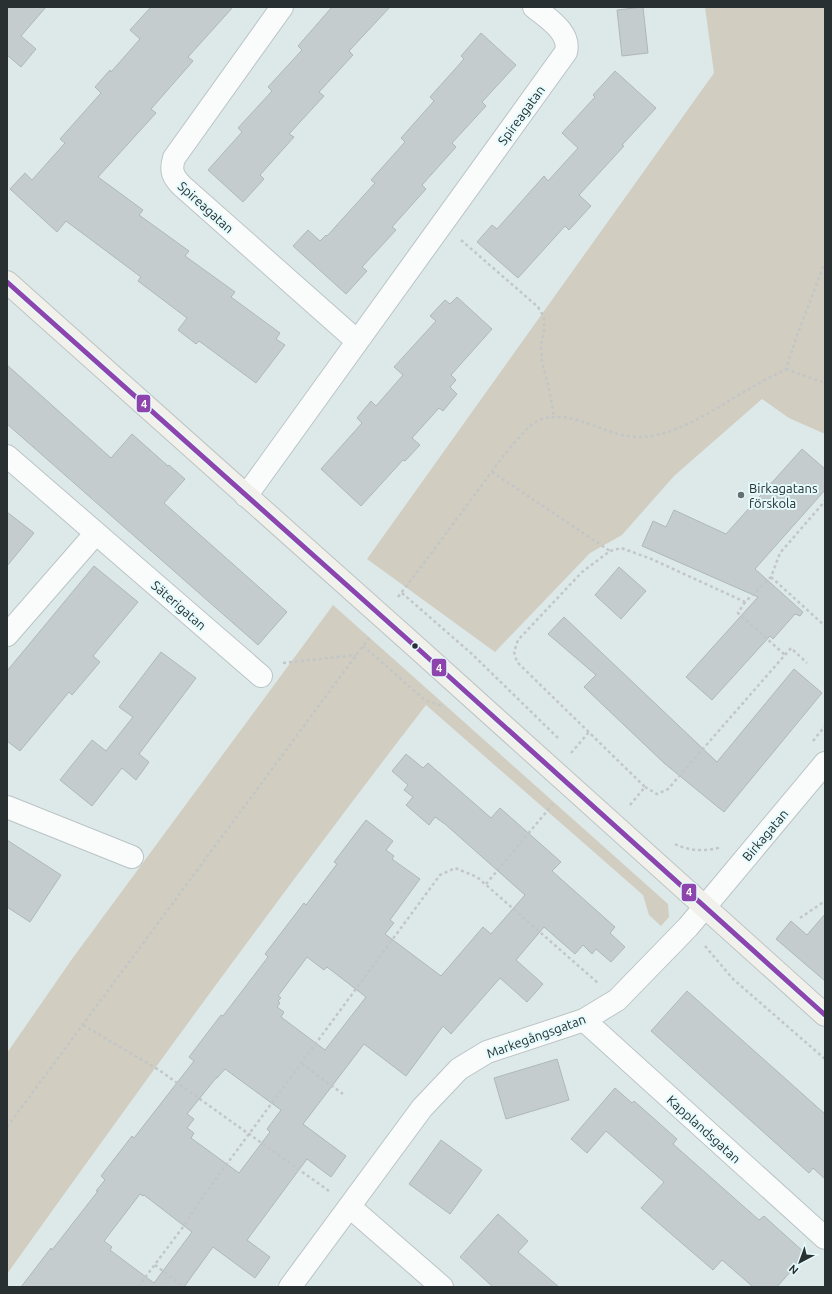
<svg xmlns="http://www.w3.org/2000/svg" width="832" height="1294" font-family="Ubuntu,sans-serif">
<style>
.green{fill:#d1cec1}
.building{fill:#c4ccce;stroke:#afb8b9;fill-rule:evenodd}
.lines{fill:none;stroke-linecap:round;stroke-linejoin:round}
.street-casing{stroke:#bbc4c5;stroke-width:24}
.secondary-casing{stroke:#bbc4c5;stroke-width:24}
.path{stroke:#c3c6c7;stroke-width:2.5;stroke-dasharray:3 3;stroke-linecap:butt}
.street{stroke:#fafcfc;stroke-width:22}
.secondary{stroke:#f1f0ea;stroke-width:22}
.bus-1-casing{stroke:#e5fafc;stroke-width:8}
.bus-1{stroke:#8e44ad;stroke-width:5}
.poi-dot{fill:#677071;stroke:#e5fafc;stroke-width:1.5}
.bus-dot{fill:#283031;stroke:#e5fafc;stroke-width:1.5}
.labels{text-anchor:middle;stroke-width:4;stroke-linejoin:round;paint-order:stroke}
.street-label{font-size:13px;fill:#283031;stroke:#e5fafc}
.poi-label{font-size:13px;fill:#283031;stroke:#e5fafc;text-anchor:start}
.line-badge{stroke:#e5fafc;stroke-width:1.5}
.badge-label{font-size:11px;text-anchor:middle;font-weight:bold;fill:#fff}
</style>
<rect width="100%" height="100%" fill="#dde8e9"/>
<path class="green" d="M705,7H825V434L789,418L762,399L674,476L622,535L590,553L495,652L367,559L714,73Z
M333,605L668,904L669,917L661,926L649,915L643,895L426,705C282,892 144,1082 7,1274V1053L72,959Z"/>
<path class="building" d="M7,7H46L21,36L36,49L21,67L7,55Z
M151,7H233L188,57L193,61L151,109L156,113L98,177L143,210L139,215L189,251L185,256L235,292L231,297L280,333L276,339L285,345L256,383L199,341L196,344L178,330L187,318L138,281L141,277L66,221L57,232L10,189L25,173L32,180L65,143L60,139L101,93L95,87L110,70L111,72L140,39L130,30Z
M332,7H390L349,51L353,55L319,92L324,96L289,134L294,137L260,175L264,179L243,202L208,170L242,132L238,128L272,91L268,87L302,50L298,46Z
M643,7L648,53L622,56L617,10Z
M481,33L516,65L482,102L486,106L452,143L456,147L422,185L426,189L392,227L396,230L362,267L367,271L346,294L293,246L308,230L320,241L326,235L327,236L375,183L371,180L405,142L401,138L434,101L430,97L464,59L461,56Z
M615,71L656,108L622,145L624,146L579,195L591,206L569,230L565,226L518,278L477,242L492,225L497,229L544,176L548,181L578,148L562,133L595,97L593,95Z
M457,297L492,329L451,375L456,380L450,387L457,394L443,411L439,408L412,438L420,445L405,461L403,460L361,506L321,469L362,423L357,418L371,401L376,406L403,375L394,367L436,321L430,316L445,300L450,304Z
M7,365L111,458L132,434L168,466L169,465L185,479L164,503L287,612L258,645L7,424Z
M802,449L825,469V490L755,569L803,612L800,616L795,614L773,639L770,636L712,700L686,677L758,597L642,546L653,521L666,527L674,510L726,534Z
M7,512L34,533L7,566Z
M94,566L138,602L93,656L100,662L72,695L69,692L20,751L7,741V671Z
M619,567L646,591L621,619L595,595Z
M564,617L717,762L794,669L822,693L724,812L664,763L584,687L596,675L548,634Z
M161,652L196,678L139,754L149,762L136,780L122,768L92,806L60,780L92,740L106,751L133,717L119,707Z
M406,754L423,768L428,763L491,818L500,808L561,862L552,871L615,927L610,933L625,947L611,962L596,949L592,954L583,945L575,954L544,927L516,960L543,984L527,1002L500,978L451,1034L443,1026L406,1076L364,1044L303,1124L346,1156L331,1177L307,1159L247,1240L270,1257L255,1278L213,1247L184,1287H21L51,1248L52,1250L98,1191H96L105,1180L101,1176L132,1136L134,1138L194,1061L189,1057L221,1015L223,1016L268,957L265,954L304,903L306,905L337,864L334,862L366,820L393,841L386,850L394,856L392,859L420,879L390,920L394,923L385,934L441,976L483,927L491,934L525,895L445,824L435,817L429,825L406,805L413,797L404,790L408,785L392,771ZM307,957L324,970L327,967L366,997L325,1050L281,1017L284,1012L277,1007L280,1003L278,1001L281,998L278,996ZM225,1069L281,1110L267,1129L270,1132L239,1173L191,1138L194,1133L187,1128L194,1119L187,1114L216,1078H217ZM140,1194L143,1196L144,1195L192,1232L154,1283L110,1250L112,1247L104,1241Z
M7,840L61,875L30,922L7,907Z
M825,914V981L776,939L791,921L807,935Z
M687,991L825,1114V1179L813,1168L809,1173L651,1031Z
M557,1059L569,1100L506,1119L494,1078Z
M615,1088L632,1103L634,1101L677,1139L673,1144L759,1220L764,1216L806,1254L777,1287H753L722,1260L713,1270L641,1208L664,1182L606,1131L587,1153L571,1139Z
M441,1140L482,1170L450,1214L409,1184Z
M498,1214L528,1241L518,1252L559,1287H493L460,1257Z"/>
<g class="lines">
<g class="street-casing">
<path id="street" d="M282,7L174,158C170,171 173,177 182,186L357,341
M7,456L261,676
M246,496L566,52C571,32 547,18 534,7
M7,635L96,533
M7,807L132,857
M584,1020L825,1238
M350,1207L442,1287
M290,1287L422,1108L459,1069L487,1052L584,1020L617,1000L688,927L825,763"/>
</g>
<g class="secondary-casing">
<path id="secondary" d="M7,282L415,646L825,1015"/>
</g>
<path class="path" d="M461,240L538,307L544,317V330L541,346L542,362L549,388L554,417
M786,369L825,383
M492,472L610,551
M771,577L825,626
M402,593L472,654L558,738
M398,597C425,562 450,528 476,493C491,473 506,451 523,433C528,427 536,421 542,419C577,409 608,439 642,437C681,435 722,404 754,386C765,380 776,374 786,369L798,333L825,262
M745,602L738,613L785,655
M363,646L425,700L442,706
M283,663L356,655
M813,741L825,726
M571,753L589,732
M645,787L657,794L668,789L791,648L807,663
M630,805L645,787L517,662L514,652L518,640L582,572L610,551L621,548L649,558L745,602L771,577L780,553L825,501
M675,844C689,851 706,852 721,847
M486,884L553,804
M800,918L825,901
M705,946L733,979L825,1059
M83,1025L159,1070L329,1191
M302,1064L343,1094
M7,1127L369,638
M155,1265L184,1287
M138,1287L183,1227L204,1195L440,875L455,868L477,877L598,983"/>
<use href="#street" class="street"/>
<use href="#secondary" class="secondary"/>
<g class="bus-1-casing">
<path id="bus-1" d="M7,282L415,646L825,1015"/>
</g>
<use href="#bus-1" class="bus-1"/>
</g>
<circle class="poi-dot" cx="741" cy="495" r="4"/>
<circle class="bus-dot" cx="415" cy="646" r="3.5"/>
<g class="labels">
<g class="street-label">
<text transform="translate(521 115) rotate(-54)" y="5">Spireagatan</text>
<text transform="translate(206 207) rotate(42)" y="5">Spireagatan</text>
<text transform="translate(179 605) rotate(41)" y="5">Säterigatan</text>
<text transform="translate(765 835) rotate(-50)" y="5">Birkagatan</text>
<text transform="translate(536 1036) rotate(-20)" y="5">Markegångsgatan</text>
<text transform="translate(704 1129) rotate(42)" y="5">Kapplandsgatan</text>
</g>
<g class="poi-label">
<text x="749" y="493">Birkagatans<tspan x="749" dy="15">förskola</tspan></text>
</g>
</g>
<g class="line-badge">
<rect x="136" y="394" width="15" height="19" rx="4" fill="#8e44ad"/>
<rect x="431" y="658" width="16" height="19" rx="4" fill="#8e44ad"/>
<rect x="681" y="883" width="16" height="19" rx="4" fill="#8e44ad"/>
</g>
<g class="badge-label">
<text x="144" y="408">4</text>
<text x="439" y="672">4</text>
<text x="689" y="896">4</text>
</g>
<rect width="832" height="1294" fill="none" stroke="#283031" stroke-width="16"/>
<g transform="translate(800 1262) rotate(221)" stroke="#e5fafc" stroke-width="3" paint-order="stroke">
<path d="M0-3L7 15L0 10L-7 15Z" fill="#283031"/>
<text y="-6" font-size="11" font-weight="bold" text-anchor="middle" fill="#283031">N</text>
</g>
</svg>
